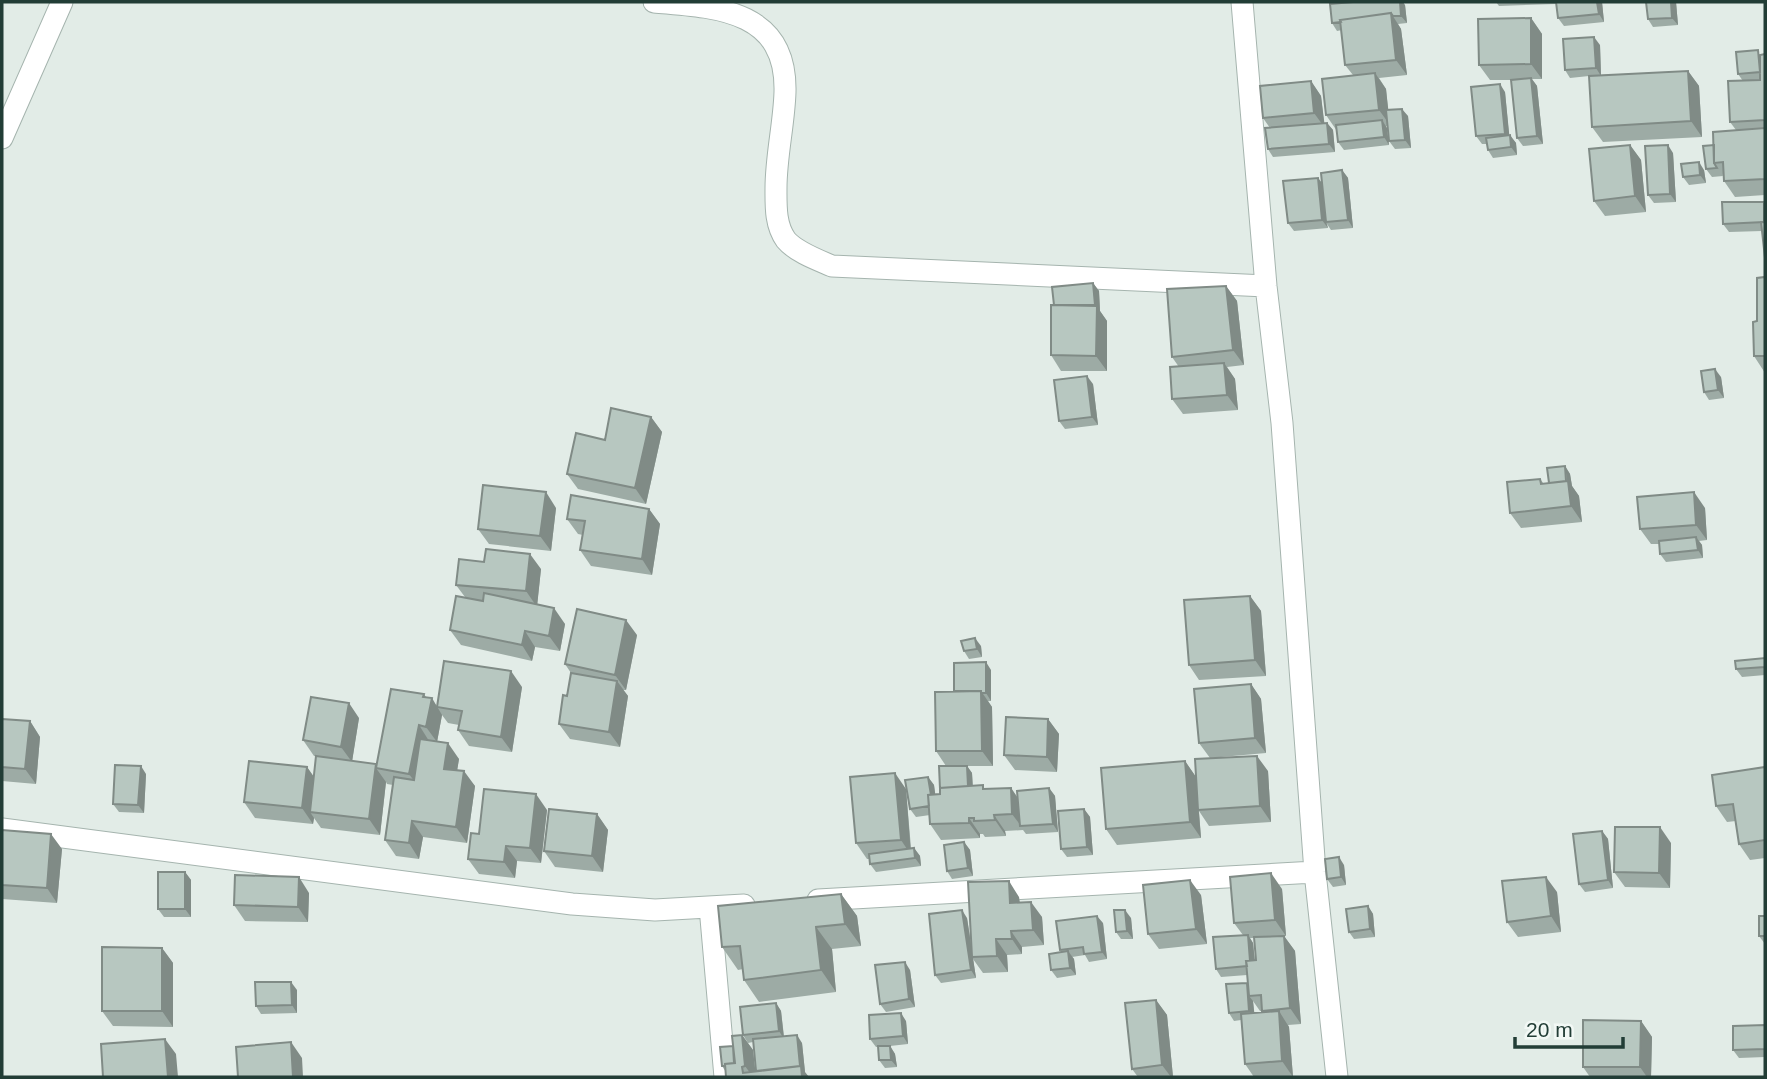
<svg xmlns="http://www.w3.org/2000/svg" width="1767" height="1079" font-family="Arial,sans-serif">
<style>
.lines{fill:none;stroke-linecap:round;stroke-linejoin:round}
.minor-casing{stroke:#a5b4ae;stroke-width:23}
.minor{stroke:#fff;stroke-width:21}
.wall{fill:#9daba5;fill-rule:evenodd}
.shaded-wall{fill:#808b86}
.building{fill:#b7c7c0;stroke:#808b86;stroke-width:2}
</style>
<rect width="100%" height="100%" fill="#e2ece7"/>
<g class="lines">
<g class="minor-casing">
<path id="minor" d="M654,2C717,7 787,10 785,92C784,124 776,156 776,188C776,205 775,225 786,240C796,252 818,260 832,266L1266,286
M1242,2L1266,286L1282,423L1315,872L1337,1077
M2,138L62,2
M2,829L572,904L655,910L744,905
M818,900L1315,872
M710,907L725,1077"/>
</g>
<use href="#minor" class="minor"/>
</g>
<path class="wall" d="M1496,2H1556V4L1499,6Z
M1556,2H1602L1604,22L1564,26L1558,18Z
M1646,2H1676L1678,25L1653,27L1648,19Z
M1405,5L1407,23L1398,24L1401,29L1407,75L1379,78L1386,89L1388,110L1408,116L1411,148L1395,149L1389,141L1387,126H1386L1389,145L1344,150L1338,142L1337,131L1326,115L1353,75L1345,65L1342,30L1337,31L1332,23Z
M1531,18L1542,34V79H1532L1537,86L1543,144L1523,146L1517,138L1518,80H1490L1479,65Z
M1600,45L1601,75L1688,71L1699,86L1702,137L1603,142L1592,127L1589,76L1570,78L1565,70Z
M1765,54V195L1735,197L1724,181V177L1722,174L1723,176L1712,177L1706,169L1714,145L1736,130L1730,122L1743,81L1738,74L1760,55Z
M1311,81L1321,96L1324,123H1327L1333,130L1335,152L1273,157L1268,149L1270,128L1263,118Z
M1505,92L1509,135L1516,143L1517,155L1493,158L1488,150L1487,144H1482L1476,136Z
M1630,145L1641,160L1646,212L1605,216L1594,201Z
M1673,153L1676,202L1654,203L1648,195Z
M1342,170L1348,178L1353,228L1331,230L1327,224L1328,228L1294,231L1288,223L1318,178L1322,183Z
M1704,170L1706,183L1689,185L1683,177Z
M1765,204L1762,231L1729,232L1723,224Z
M1765,277V373L1754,356L1757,321Z
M1093,283L1099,291L1100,311L1107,321V371H1061L1051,355L1054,305Z
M1226,286L1237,301L1244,365L1227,367L1235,379L1238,410L1183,414L1172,399L1179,367L1172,357Z
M1721,377L1724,398L1709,400L1704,392Z
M1093,384L1098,425L1065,429L1059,421Z
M651,417L662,432L646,504L578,489L567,474L605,440Z
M1565,466L1570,474L1572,486L1579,496L1582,522L1521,528L1510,513L1540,479L1544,484L1549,483Z
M556,508L551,551L489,544L478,529Z
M1705,508L1707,540L1699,541L1702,545L1703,558L1666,562L1660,554L1659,544H1651L1640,529Z
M649,509L660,524L652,575L591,566L580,550L583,535L578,534L567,519Z
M541,569L537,605L565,624L560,651L535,647L532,661L461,645L450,630L465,597L456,585Z
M1250,596L1261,611L1266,676L1199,680L1189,665Z
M637,635L626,690H623L628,696L620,747L570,739L559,724L567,696L571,673L565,664Z
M981,646L982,657L969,659L964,651Z
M1765,658V675L1742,677L1736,669Z
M991,670V701H988L992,707L993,766H967L972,773L973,786L986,789L1011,788L1018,798L1049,788L1055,796L1058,832L1026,834L1023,830L1005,831L1006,836L985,837L983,834H980V838L941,840L930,824V815L916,817L910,809L928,777L934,785L935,794H940L946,766L936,751L954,691Z
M1251,684L1261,699L1266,753L1210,758L1199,743Z
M522,687L512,752L469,746L458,730L459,725L448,723L442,715L437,742L459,759L457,770L475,786L467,843L423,837L419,859L396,856L385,840L393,785L387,784L386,782L380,835L321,828L314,818L313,824L255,818L244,802L307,767L314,777L321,757L314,756L303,740L359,718L352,761L377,765L426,697L437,706Z
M2,719L30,721L40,737L36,784L2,781Z
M1048,719L1059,734L1057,772L1015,770L1004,755Z
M1185,761L1196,777L1268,771L1271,822L1209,826L1199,811L1201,838L1117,845L1106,829Z
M1765,767V858L1750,860L1739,844L1736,821L1727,822L1716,806Z
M146,774L144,813L119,812L113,804Z
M906,789L911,848H914L920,856L921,866L876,872L870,864V859H867L856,843Z
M1084,809L1090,817L1093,855L1067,857L1061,849Z
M547,810L541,863L517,861L515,878L479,874L468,859L479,834Z
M597,814L608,830L603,872L555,867L544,851Z
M2,830L62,849L57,903L2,899Z
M1602,831L1608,839L1613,888L1585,892L1579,884Z
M964,842L970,850L973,876L952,879L947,871Z
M1671,843L1670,888L1625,887L1614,872Z
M1344,865L1346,885L1333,887L1327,879Z
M185,872L191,880V917H164L158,909Z
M1282,889L1286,936H1284L1295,951L1301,1024L1288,1025L1289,1027L1293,1077H1254L1245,1064L1241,1020L1234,1021L1229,1013L1248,985L1247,975L1221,977L1216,969L1243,935L1234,923ZM1250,938H1254L1256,960H1255L1253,943ZM1253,1001L1260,1011H1262L1263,1012L1254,1013Z
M1557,892L1561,932L1518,937L1507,922Z
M309,893L308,922L245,921L234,905Z
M841,894L857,916L861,946L832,949L836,992L759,1002L744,980L743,969L738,970L722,947Z
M1201,895L1207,944L1159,949L1148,934Z
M1019,897L1020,902L1042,917L1044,945L1022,947V954L1007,955L1008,972L983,973L973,959L976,978L941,983L935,975L967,918L972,949Z
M1368,906L1373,914L1375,937L1354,939L1349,932Z
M1765,916V944L1759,936Z
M1131,918L1133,939H1121L1116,932Z
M1103,923L1107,959L1089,962L1085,955L1072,957L1074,959L1076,975L1057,978L1051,970L1061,952L1060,950Z
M162,948L173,963V1027L113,1026L102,1011Z
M910,970L915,1007L886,1012L880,1004Z
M297,990V1013L261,1014L256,1006Z
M1156,1000L1167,1015L1173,1077H1138L1132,1069Z
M776,1003L781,1011L784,1036L802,1043L805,1072H726L722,1066L733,1046L742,1035L753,1050L755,1071H756L753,1042L748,1043L743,1035Z
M906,1021L908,1044L890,1046L895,1054L897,1067L885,1068L879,1060L878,1047H876L870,1039Z
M1641,1021L1652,1037L1651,1077H1590L1583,1067Z
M1765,1025V1072V1057L1739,1058L1733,1050Z"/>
<path class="shaded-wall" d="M1400,2H1403L1405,5L1407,23L1401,16Z
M1597,2H1602L1604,22L1599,14Z
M1671,2H1676L1678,25L1672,18Z
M1391,13L1401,29L1407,75L1396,60Z
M1531,18L1542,34V79L1531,64Z
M1594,37L1600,45L1601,76L1596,68Z
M1688,71L1699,86L1702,137L1691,121Z
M1375,73L1386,89L1390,125L1379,110Z
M1531,78L1537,86L1543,144L1537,136Z
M1311,81L1321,96L1325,128L1314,113Z
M1500,84L1505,92L1510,142L1505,134Z
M1402,109L1408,116L1411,148L1405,140Z
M1382,120L1387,128L1389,145L1384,137Z
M1327,123L1333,130L1335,152L1329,144Z
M1510,135L1516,143L1517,155L1511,147Z
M1630,145L1641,160L1646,212L1635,196Z
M1668,145L1673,153L1676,202L1670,194Z
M1699,162L1704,170L1706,183L1700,175Z
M1342,170L1348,178L1353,228L1348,220Z
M1318,178L1324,186L1326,222L1328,228L1322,220Z
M1093,283L1099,291L1100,311L1107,321V371L1096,356Z
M1226,286L1237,301L1244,365L1233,350Z
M1224,363L1235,379L1238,410L1227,395Z
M1715,369L1721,377L1724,398L1718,390Z
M1087,376L1093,384L1098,425L1092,417Z
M651,417L662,432L646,504L635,488Z
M1565,466L1570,474L1572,486L1579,496L1582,522L1571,506Z
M546,492L556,508L551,551L540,536Z
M1694,492L1705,508L1707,540L1696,525Z
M649,509L660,524L652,575L642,559Z
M1696,537L1702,545L1703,558L1698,550Z
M530,554L541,569L537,607L526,591Z
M1250,596L1261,611L1266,676L1255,660Z
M554,608L565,624L560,651L549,636Z
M626,620L637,635L626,690L615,675Z
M525,631L535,647L532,661L522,645Z
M975,638L981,646L982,657L977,649Z
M986,662L991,670V701L986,693Z
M511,671L522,687L512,752L501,737Z
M617,681L628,696L620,747L609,732Z
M1251,684L1261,699L1266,753L1255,738Z
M981,691L992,707L993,766L982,751Z
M424,694L430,704L432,698L442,715L437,742L426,727Z
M349,703L359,718L352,762L341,747Z
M1048,719L1059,734L1057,772L1047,757Z
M30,721L40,737L36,784L25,769Z
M419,725L429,741L420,789L409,774Z
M448,743L459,759L455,784L444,769Z
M1257,756L1268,771L1271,822L1260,806Z
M1185,761L1196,777L1201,838L1190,822Z
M376,764L380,769L376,768L386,782L380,835L369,819Z
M141,766L146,774L144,813L138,805Z
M967,766L972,773L973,796L968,788Z
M307,767L318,783L310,812L314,818L313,824L302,808Z
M464,771L475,786L467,843L456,827Z
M895,773L906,789L911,855L901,840Z
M928,777L934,785L938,814L932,806Z
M1011,788L1021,803V826L1012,814Z
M1049,788L1055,796L1058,832L1053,824Z
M536,794L547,810L541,863L530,848Z
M1084,809L1090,817L1093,855L1087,847Z
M597,814L608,830L603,872L592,856Z
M994,815L1005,831L1006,836L995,820Z
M969,818L980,834V838L969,823Z
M412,821L423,837L419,859L409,843Z
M1660,827L1671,843L1670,888L1659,873Z
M1602,831L1608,839L1613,888L1608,880Z
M51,834L62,849L57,903L47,888Z
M964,842L970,850L973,876L968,868Z
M506,846L517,861L515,878L504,862Z
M914,848L920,856L921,866L915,858Z
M1339,857L1344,865L1346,885L1341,877Z
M185,872L191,880V917L185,909Z
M1271,873L1282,889L1286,936L1275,920Z
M299,877L309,893L308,922L298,907Z
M1546,877L1557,892L1561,932L1551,916Z
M1190,880L1201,895L1207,944L1196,929Z
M1009,881L1019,897L1020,918L1010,903Z
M841,894L857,916L861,946L845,924Z
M1031,902L1042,917L1044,945L1033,930Z
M1368,906L1373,914L1375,937L1370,929Z
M962,910L967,918L976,978L971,970Z
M1125,910L1131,918L1133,939L1127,931Z
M1097,916L1103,923L1107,959L1102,952Z
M816,927L832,949L836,992L821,970Z
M1011,931L1022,947V954L1012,939Z
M1248,935L1253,943L1256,974L1250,966Z
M1284,936L1295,951L1301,1024L1290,1008Z
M996,939L1007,955L1008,972L997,956Z
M162,948L173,963V1027L162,1011Z
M1068,951L1074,959L1076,975L1070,968Z
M905,962L910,970L915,1007L909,999Z
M291,982L297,990V1013L292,1005Z
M1247,983L1252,991L1249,996L1253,1001L1255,1019L1249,1011Z
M1156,1000L1167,1015L1173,1077H1171L1162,1065Z
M776,1003L781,1011L784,1039L779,1031Z
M1279,1011L1289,1027L1293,1077L1282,1061Z
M901,1013L906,1021L908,1044L903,1036Z
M1641,1021L1652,1037L1651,1077H1647L1640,1067Z
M742,1035L753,1050L756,1077H753L745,1066Z
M797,1035L802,1043L805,1072L809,1077H802Z
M165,1039L176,1054L178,1077H168Z
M291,1042L302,1058L303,1077H293Z
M890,1046L895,1054L897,1067L891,1060Z"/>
<path class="building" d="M1353,2H1400L1401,16H1393L1391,13L1340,20L1341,22L1332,23L1330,4Z
M1556,2H1597L1599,14L1558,18Z
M1646,2H1671L1672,18L1648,19Z
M1391,13L1396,60L1345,65L1340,20Z
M1531,18V64L1479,65L1478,19Z
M1594,37L1596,68L1565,70L1563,39Z
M1758,50L1760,72L1738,74L1736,52Z
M1765,54V120L1730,122L1728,81L1760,80V55Z
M1688,71L1691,121L1592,127L1589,76Z
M1375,73L1379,110L1326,115L1322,79Z
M1531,78L1537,136L1517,138L1511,80Z
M1311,81L1314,113L1263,118L1260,86Z
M1500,84L1505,134L1476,136L1471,87Z
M1402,109L1405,140L1389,141L1386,110Z
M1382,120L1384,137L1338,142L1336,125Z
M1327,123L1329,144L1268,149L1265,128Z
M1765,128V179L1724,181L1723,162L1714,163L1713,132Z
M1510,135L1511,147L1488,150L1486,138Z
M1630,145L1635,196L1594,201L1589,149Z
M1668,145L1670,194L1648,195L1645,146Z
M1714,145V163L1717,168L1706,169L1703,146Z
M1699,162L1700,175L1683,177L1681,164Z
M1342,170L1348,220L1326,222L1321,173Z
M1318,178L1322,220L1288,223L1283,181Z
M1722,202H1764V222L1723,224Z
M1761,222H1765V258Z
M1765,277V356H1754L1753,322L1757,321V278Z
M1093,283L1095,305H1054L1052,287Z
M1226,286L1233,350L1172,357L1167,289Z
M1051,305L1097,306L1096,356L1051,355Z
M1224,363L1227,395L1172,399L1170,367Z
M1715,369L1718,390L1704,392L1701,371Z
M1087,376L1092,417L1059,421L1054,380Z
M611,408L651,417L635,488L567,474L576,433L605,440Z
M1565,466L1566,481L1549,483L1547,468Z
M1540,479L1541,484L1568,481L1571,506L1510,513L1507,482Z
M483,485L546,492L540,536L478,529Z
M1694,492L1696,525L1640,529L1637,497Z
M571,495L649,509L642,559L580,550L585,521L567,519Z
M1696,537L1698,550L1660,554L1659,541Z
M486,549L530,554L526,591L456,585L459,559L484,562Z
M484,593L554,608L549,636L525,631L522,645L450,630L456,596L483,601Z
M1250,596L1255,660L1189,665L1184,600Z
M577,609L626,620L615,675L565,664Z
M975,638L977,649L964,651L961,641Z
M1765,658V667L1736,669L1735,661Z
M444,661L511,671L501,737L458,730L462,711L437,707Z
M986,662V693H981V691H954V663Z
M571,673L617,681L609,732L559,724L563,695L567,696Z
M1251,684L1255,738L1199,743L1194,689Z
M391,689L424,694L423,697L432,698L426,727L419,725L409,774L376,768Z
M981,691L982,751H936L935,692Z
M311,697L349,703L341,747L303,740Z
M1006,717L1048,719L1047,757L1004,755Z
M2,719L30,721L25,769L2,767Z
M420,739L448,743L444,769L464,771L456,827L412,821L409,843L385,840L394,777L414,780Z
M316,756L376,764L369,819L310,812Z
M1257,756L1260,806L1198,810L1195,759Z
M249,761L307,767L302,808L244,802Z
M1185,761L1190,822L1106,829L1101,768Z
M115,765L141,766L138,805L113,804Z
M939,766H967L968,786L940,788V789Z
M1765,767V840L1739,844L1733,804L1716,806L1712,775Z
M895,773L901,840L856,843L850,777Z
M928,777L931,795H928L929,806L910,809L905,780Z
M983,785V789L1011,788L1012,814L994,815L995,820L974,821V818H969V823L930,824L928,795L940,794V788Z
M1049,788L1053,824L1020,826L1017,791Z
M484,789L536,794L530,848L506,846L504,862L468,859L471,833L479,834Z
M549,809L597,814L592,856L544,851Z
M1084,809L1087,847L1061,849L1058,811Z
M1615,827H1660L1659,873L1614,872Z
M2,830L51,834L47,888L2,885Z
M1602,831L1608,880L1579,884L1573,834Z
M964,842L968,868L947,871L944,845Z
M914,848L915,858L870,864L869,854Z
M1339,857L1341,877L1327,879L1325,859Z
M158,872H185V909H158Z
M1271,873L1275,920L1234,923L1230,877Z
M235,875L299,877L298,907L234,905Z
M1546,877L1551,916L1507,922L1502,881Z
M1190,880L1196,929L1148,934L1143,885Z
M1009,881L1010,903L1031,902L1033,930L1011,931L1012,939H996L997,956L972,957L968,882Z
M841,894L845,924L816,927L821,970L744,980L740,946L722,947L718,906Z
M1368,906L1370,929L1349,932L1346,909Z
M962,910L971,970L935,975L929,914Z
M1114,910H1125L1127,931L1116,932Z
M1097,916L1102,952L1084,954L1083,947L1060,950L1056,921Z
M1759,916H1765V936H1759Z
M1248,935L1250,961H1246L1247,966L1216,969L1213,937Z
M1284,936L1290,1008L1262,1011L1261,995L1249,996L1246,961L1256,960L1254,937Z
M102,947L162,948V1011H102Z
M1068,951L1070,968L1051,970L1049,954Z
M905,962L909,999L880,1004L875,965Z
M255,982H291L292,1005L256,1006Z
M1247,983L1249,1011L1229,1013L1226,984Z
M1156,1000L1162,1065L1132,1069L1125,1003Z
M776,1003L779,1031L743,1035L740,1007Z
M1279,1011L1282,1061L1245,1064L1241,1014Z
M901,1013L903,1036L870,1039L869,1015Z
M1583,1020L1641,1021L1640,1067H1583Z
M1765,1025V1049L1733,1050V1026Z
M742,1035L745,1066L742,1067L743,1073L801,1066L802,1077H726L725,1064L735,1063L732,1036Z
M797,1035L800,1066L756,1071L753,1039Z
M165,1039L168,1077H103L101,1044Z
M291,1042L293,1077H238L236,1047Z
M733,1046L734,1063L725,1064V1066H722L720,1047Z
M878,1046H890L891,1060H879Z"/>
<rect width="1767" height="1079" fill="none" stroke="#223d36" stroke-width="7"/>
<path d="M1515 1037v10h108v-10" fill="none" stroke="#223d36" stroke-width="3.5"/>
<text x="1526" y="1037" font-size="21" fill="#223d36" stroke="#f2f8f5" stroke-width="5" paint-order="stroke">20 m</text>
</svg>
